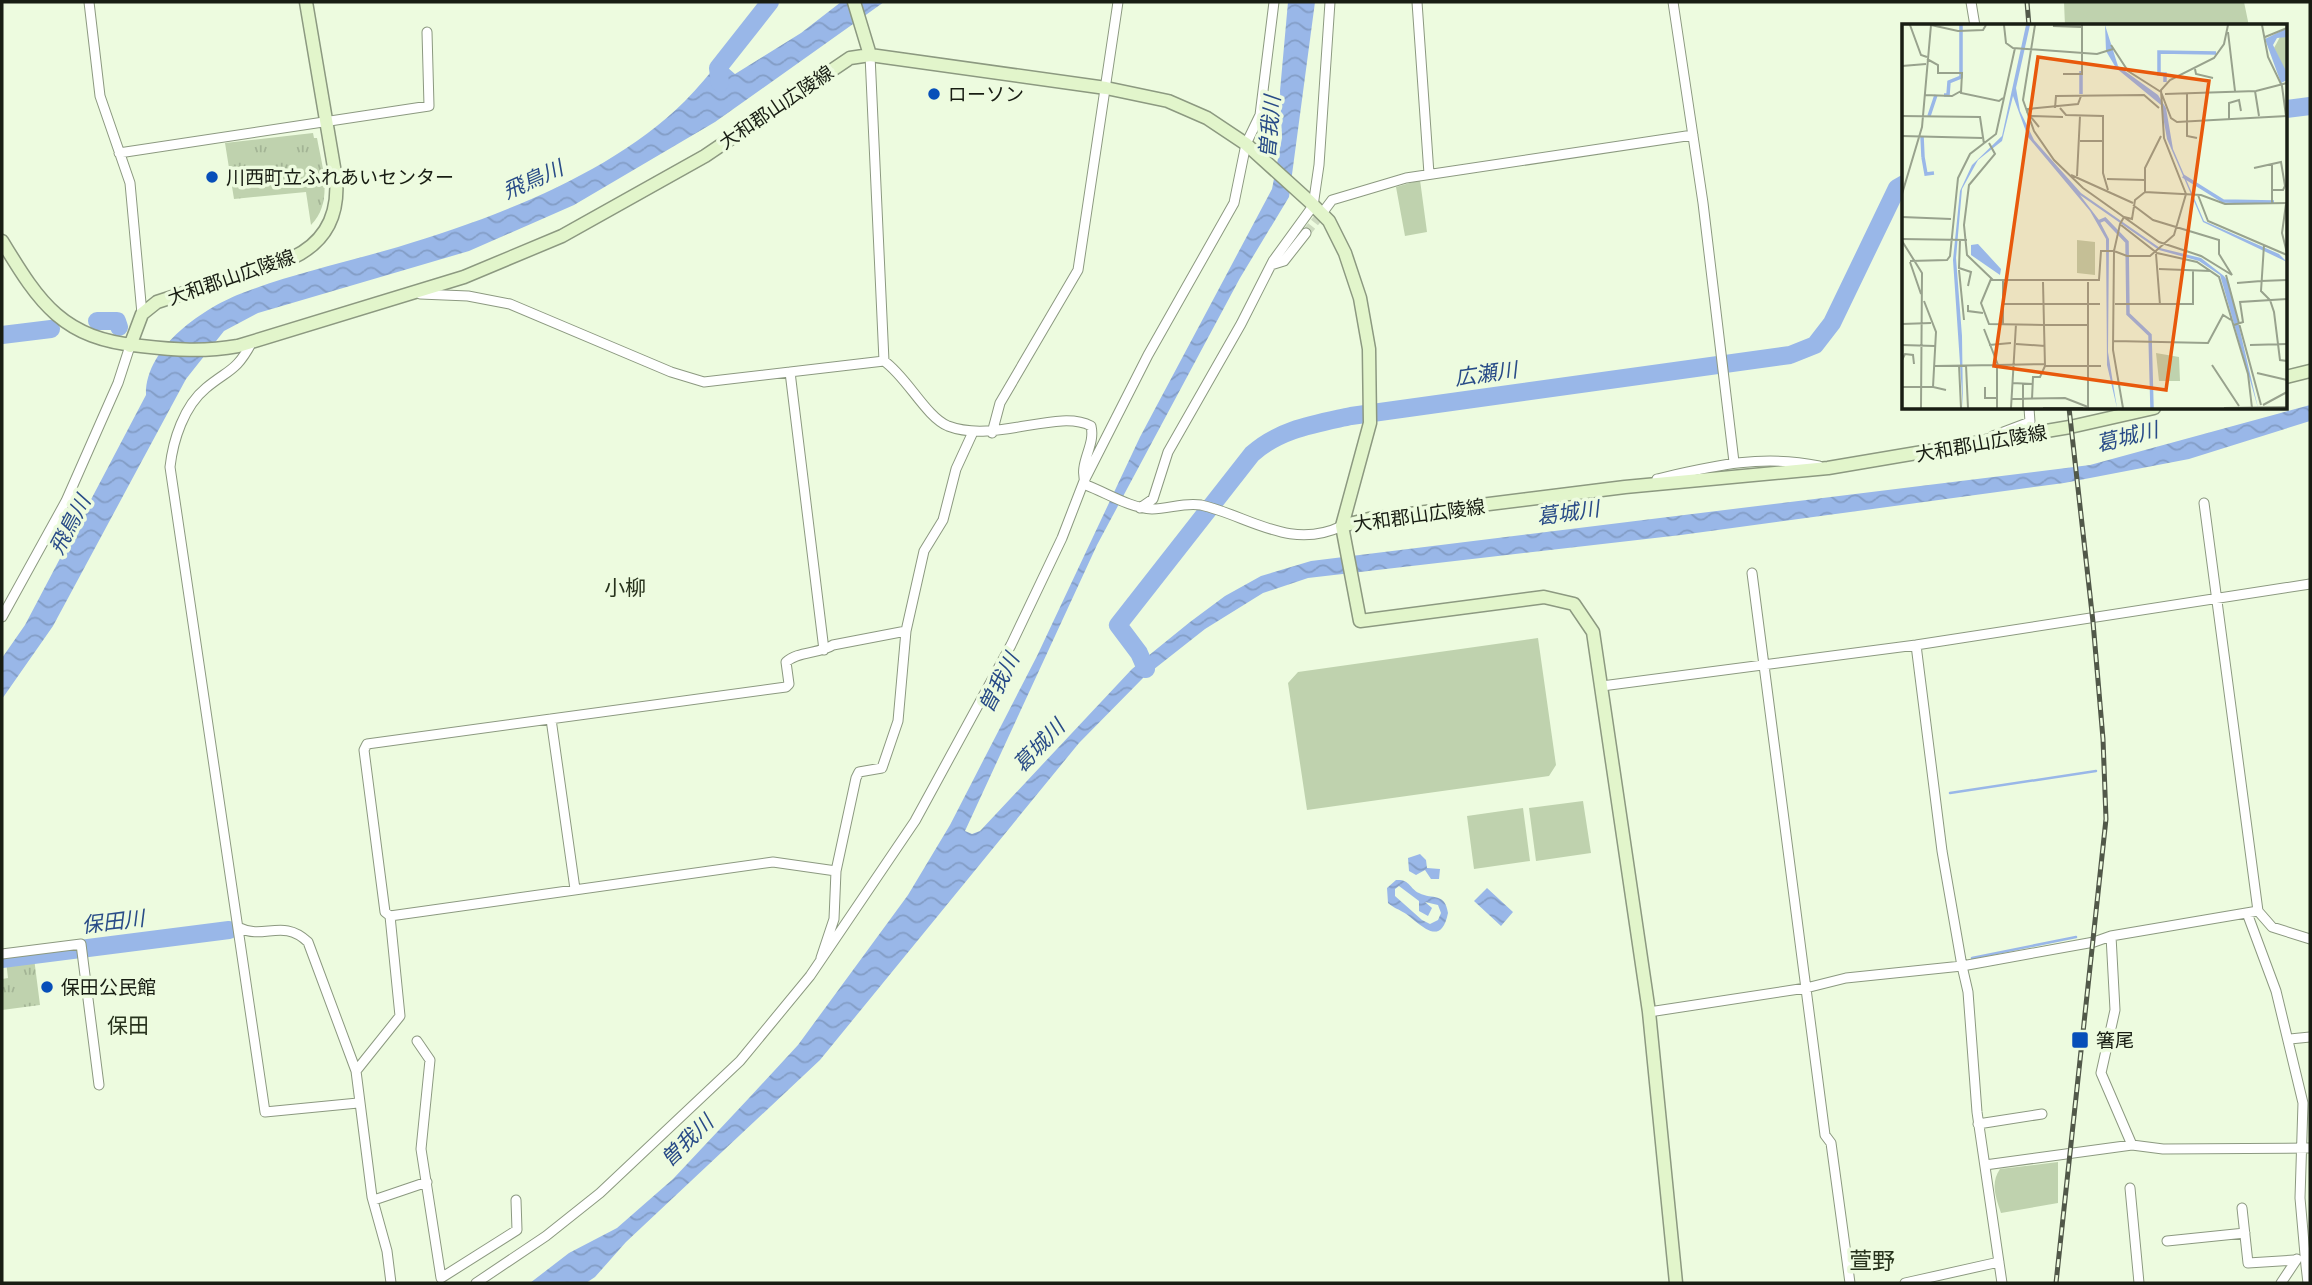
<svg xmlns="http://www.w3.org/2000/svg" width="2312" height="1285" font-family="'Fira Sans','Noto Sans JP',sans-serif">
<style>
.grass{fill:#bfd2ae}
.park{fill:url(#park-tufts)}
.water{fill:url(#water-waves);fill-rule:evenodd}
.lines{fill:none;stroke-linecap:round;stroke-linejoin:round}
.stream{stroke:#99b7e8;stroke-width:2.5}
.river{stroke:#99b7e8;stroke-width:18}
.street-tunnel{stroke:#cddac0;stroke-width:9;stroke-dasharray:9 4.5;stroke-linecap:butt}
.street-casing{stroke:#8c9980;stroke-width:11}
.secondary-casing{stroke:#8c9980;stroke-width:15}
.street{stroke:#fff;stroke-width:9}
.secondary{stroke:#e2f5cb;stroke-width:12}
.rail-casing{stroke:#515849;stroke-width:5}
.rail{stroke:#edfbdf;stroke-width:2.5;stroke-dasharray:8;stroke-linecap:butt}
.poi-dot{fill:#074fb9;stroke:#edfbdf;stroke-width:2.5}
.labels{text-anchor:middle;stroke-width:7;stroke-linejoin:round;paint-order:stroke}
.poi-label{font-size:19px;fill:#181d13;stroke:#edfbdf;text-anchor:start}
.street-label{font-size:19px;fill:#181d13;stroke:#edfbdf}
.water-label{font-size:21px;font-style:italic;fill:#284b87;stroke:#edfbdf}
.neighbourhood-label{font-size:21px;fill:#27321c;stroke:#edfbdf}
.quarter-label{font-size:23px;fill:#27321c;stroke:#edfbdf}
.inset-river{fill:none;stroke:#99b7e8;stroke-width:3.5}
.inset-road{fill:none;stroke:#98a28d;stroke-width:2}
.view{fill:#e8590c;fill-opacity:0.15;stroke:#e8590c;stroke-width:3.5}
.inset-edge{fill:none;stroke:#181d13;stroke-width:3.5}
</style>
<defs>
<pattern id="park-tufts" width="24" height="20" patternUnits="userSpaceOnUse" patternTransform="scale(1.75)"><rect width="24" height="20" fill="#bfd2ae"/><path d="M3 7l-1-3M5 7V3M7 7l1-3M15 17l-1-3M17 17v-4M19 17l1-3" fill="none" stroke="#a3b495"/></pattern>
<pattern id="water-waves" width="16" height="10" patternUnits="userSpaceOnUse" patternTransform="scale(1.75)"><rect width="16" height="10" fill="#99b7e8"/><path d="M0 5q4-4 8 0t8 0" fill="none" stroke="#839dc6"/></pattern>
</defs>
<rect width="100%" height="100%" fill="#edfbdf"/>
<path class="grass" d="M2064,2H2244L2249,26H2065Z
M1420,180L1427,232L1405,236L1396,187Z
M1538,638L1556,765L1549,776L1307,810L1288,683L1298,672Z
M1583,801L1591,853L1536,861L1529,808Z
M1523,808L1530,861L1474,869L1467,816Z
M2058,1162V1203L2001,1213C1996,1198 1990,1183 2000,1169Z"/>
<path class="park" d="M313,133L314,138H317C322,166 334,202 311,225L306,192L234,199L225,143Z
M34,958L40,1005L2,1010V979L8,978L6,961Z"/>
<path class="water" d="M841,2H884L715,122L574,205L469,251L258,313L224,331L186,379L53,626L2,699V658L25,625L146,395C145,347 204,307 245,292C295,273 347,262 398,247C495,218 613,173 685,101C698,88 709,74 720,61L735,74L801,33Z
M1288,2H1315L1289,197L1240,278L1097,545L965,831L972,834L980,831L1132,669L1190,622L1225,596L1261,576L1311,561L2090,465L2310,405V421L2189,459L2064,483L1681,535L1308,578L1263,593L1205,629L1144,677L1079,743L820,1060L626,1242L595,1277L586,1283H530L569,1253L617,1228L673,1179L749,1098L798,1045L908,895L950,825L1037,656L1140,437L1272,189L1282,138L1280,91Z
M1420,854L1426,860L1427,868L1440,869L1439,879H1431L1425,870L1416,875L1409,871L1408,858Z
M1396,880C1410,879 1409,888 1419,893C1433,900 1445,892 1448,913C1440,953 1415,917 1401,911C1398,909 1394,908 1388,903L1387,888ZM1399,886L1419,901V911L1428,916L1432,908L1425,902L1438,905L1441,913L1438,920L1430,924L1422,920L1395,896V889Z
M1487,888L1513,912L1501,926L1474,901Z"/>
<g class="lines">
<path class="stream" d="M1950,793L2096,771
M1972,958L2076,937"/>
<path class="river" d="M720,83L718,68L770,2
M2286,109L2310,106
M97,321H117L119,327
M2,335L51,329
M1146,669L1139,653L1118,625L1252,454C1280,429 1315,424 1351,416L1790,355L1815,345L1832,323L1897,188L1904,184
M2,959L229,930"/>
<path class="street-tunnel" d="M1306,233L1323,212"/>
<g class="street-casing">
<path id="street" d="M89,2L100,96L130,183L142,314
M1417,2L1429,174
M1673,2L1703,203L1734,462
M1971,2L1975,26
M119,153L429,106L427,32
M1323,212L1332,200L1406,178L1693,135
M1271,265L1284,261L1306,233
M420,294L468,296L510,304L671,372L704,382L884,361L870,55
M252,342C236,372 229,369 206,388C184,406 173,440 170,467L265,1112L358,1103
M884,361C907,377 926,417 948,426C995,444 1058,408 1091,426C1096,447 1077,463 1086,485C1107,493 1130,508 1152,509C1169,509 1184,502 1201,505C1249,516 1290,551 1342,526
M790,372L824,650
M992,433L1000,403L1078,270L1118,2
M1993,436L2030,422L2029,408
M1657,479C1713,466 1761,454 1819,466
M2204,503L2258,911L2272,927L2310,939
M1140,508L1153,499L1168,452L1241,324L1273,261L1313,206L1319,165L1330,2
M1752,573L1825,1135L1831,1143L1850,1283
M2,617L66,501L118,383L130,346
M1916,645L1942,851L1962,966L2094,942L2111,936L2258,911
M1602,686L1916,645L2310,584
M551,719L575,889
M2247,913L2276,991L2303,1103L2300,1198L2306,1266L2310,1265
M390,916L773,862L836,871
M240,928C264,940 283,918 308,942L356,1071L372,1197L387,1251L391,1283
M2111,936L2115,1010L2101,1073L2132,1145
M2,954L81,944L99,1085
M821,958L834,919L836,871L856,778L859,772L882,768L898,721L906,631L924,551L943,520L956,469L973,432
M1649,1012L1806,988L1846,978L1962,966L1968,992L1977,1112L2002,1283
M2290,1039L2310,1037
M417,1041L430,1060L421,1149L441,1278L517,1230L516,1200
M356,1071L400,1016L390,916L385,912L364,750L367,744L786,687L789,684L786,662C798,651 819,654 833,645L906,631
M1978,1124L2042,1114
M1985,1165L2132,1145L2163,1149L2310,1148
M2130,1188L2139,1283
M374,1200L427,1182
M2242,1208L2248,1263L2294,1260
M2167,1241L2245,1233
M2306,1266L2308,1283
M476,1283L546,1236L600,1193L740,1061L810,976L915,821L1011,645L1062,538L1084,481L1148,355L1234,203L1246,144L1260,115L1274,2
M1905,1283L1999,1262
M2281,1283L2297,1259"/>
</g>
<g class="secondary-casing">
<path id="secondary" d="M854,2L870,55
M2,241C40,304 63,339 141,346C175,350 204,352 238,346L464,277L562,236L705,156L850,58L870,55L1106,88L1168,101L1207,118L1246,144L1309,201L1329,221L1345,253L1360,298L1369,349L1370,423L1342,526
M130,346L142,314L157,302L292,258C326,242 339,215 336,179L306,2
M2286,377L2310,371
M1342,526L1360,621L1544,597L1574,604L1593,632L1649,1012L1676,1283
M1342,526L1369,519L1625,487L1828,468L2070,427L2154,408"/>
</g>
<use href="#street" class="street"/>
<use href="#secondary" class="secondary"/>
<g class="rail-casing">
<path id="rail" d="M2027,2L2029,26
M2056,1283L2106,819L2103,739L2093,622L2069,408"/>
</g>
<use href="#rail" class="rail"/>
</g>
<g class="poi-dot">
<circle cx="934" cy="94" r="7"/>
<circle cx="212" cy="177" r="7"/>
<circle cx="47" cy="987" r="7"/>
<rect x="2071" y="1031" width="18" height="18" rx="3.5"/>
</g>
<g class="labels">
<g class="poi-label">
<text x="948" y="101">ローソン</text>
<text x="226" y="184">川西町立ふれあいセンター</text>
<text x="61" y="994">保田公民館</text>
<text x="2096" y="1047">箸尾</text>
</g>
<g class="street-label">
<text transform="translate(776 107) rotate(-34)" y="7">大和郡山広陵線</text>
<text transform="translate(231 277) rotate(-19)" y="7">大和郡山広陵線</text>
<text transform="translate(1981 443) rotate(-10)" y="7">大和郡山広陵線</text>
<text transform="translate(1419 515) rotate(-8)" y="7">大和郡山広陵線</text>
</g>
<g class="water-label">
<text transform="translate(1270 127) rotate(-85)" y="7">曽我川</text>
<text transform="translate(533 180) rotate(-24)" y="7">飛鳥川</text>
<text transform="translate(1486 374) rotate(-8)" y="7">広瀬川</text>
<text transform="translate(2127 437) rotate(-14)" y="7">葛城川</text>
<text transform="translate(1568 513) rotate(-8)" y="7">葛城川</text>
<text transform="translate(70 525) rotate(-62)" y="7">飛鳥川</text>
<text transform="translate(999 683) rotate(-63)" y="7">曽我川</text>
<text transform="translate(1039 746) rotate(-46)" y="7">葛城川</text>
<text transform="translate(113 922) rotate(-7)" y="7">保田川</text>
<text transform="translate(687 1141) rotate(-44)" y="7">曽我川</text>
</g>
<g class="neighbourhood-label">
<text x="625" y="595">小柳</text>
<text x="128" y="1033">保田</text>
</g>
<g class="quarter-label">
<text x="1872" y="1269">萱野</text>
</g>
</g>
<g transform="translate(1902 24)">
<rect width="385" height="385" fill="#edfbdf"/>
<path d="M175,216L193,218V251L175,249ZM254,329L277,333L278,357H257Z" fill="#bfd2ae"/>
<path d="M378,13H385L384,49L372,24Z" fill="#bfd2ae"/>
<path d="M124,1H128L114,64L118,87L132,116L179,169L258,224L299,234L322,252L327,259L356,384L318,251L297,237L257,226L178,171L197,196L207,215L206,328L215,384L205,341L204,215L188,187L126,113L111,72L100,117L76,136L60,165L54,234L60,312L61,384L51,236L58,167L70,141L100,112ZM203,1L216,42L256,71L264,84L271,125L302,197L377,230L385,238L301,198L265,115L259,81L214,44L204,27ZM385,4V13L375,14L371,21L385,49V56L379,59L363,15ZM76,220L99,245L98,251L69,231V221Z" fill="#99b7e8"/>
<path class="inset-river" d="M263,58V50H257V28L314,29M179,70V47M42,71H46L47,58L59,53V1M27,92L34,71M20,112L21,133M21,133L24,150L32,149M281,152L321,177L372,178M196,198L203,195L225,218L226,290L248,311L250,384"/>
<path class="inset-road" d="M8,1L19,31L25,33M29,1L56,7L81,6L84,1M102,1L104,19L111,24L195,30L211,25M133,1L121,76L132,107L152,136L181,164L257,218L299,232L330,251L317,230V216L251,196L231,181M360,1L366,33L380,62L384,92M151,2L180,3M326,8L333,67M363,13L385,4M209,21L226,47L259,68M25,35L36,41V49H60L59,69L97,77L101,74M0,42L24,40M293,45L294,50L311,54M161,50H180V1M353,67L357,92M259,68L269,94L275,98L385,92M263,70L354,67L385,59M285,70V112L295,114M22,71L50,72L59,67M153,84L154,72L242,71L257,84M158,84L164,91L201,92V149L206,166M125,89L126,85L176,80L179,72M0,92L78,93L82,120M327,95V79L337,76L339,87M137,103L128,92L161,93M0,112L80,114M259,112L243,144V168L299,171L323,180L385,179M178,117H200M87,119L93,130L67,161L62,201L65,231L91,256H197L199,227H212L218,200L222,193L230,195L233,176L243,168M370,140V179M352,144L379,138L383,162L381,166H370M169,151L231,179M175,152L178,92M205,155L243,156M0,170L20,103L29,1M296,171L306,197L385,231M384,180L380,209L385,229M0,193L49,195M219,201L255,229L295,238L317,253L346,350L350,384M0,215L65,216M58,216L57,244L69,248L66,262M0,217L20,249L19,384M362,221L359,267L368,276L372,288L378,336L385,337M254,230L258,281M8,237L45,236L48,232L56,154L68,130L94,110L113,24M8,238L19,270M257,245L309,247M57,246L62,296M324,251L359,381M89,255L79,279L87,300L142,301L141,258M101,257V300M359,257L385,256M186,258V384M335,259L359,257M22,277L34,308L31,363L44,366M100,280H198M213,280H291V247M66,281V287L81,289M0,300L29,299M332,301L341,298L338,278L385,275M82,305L96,341M212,317L306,319L321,291L329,296M114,320L143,322M0,321L33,322M87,321L109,319M348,321L385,320M0,336L3,330L11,331L12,340M57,341L59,384M64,341L66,384M310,341L337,382M33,342L95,341M143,342H199M355,349L385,356M110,359L131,360M0,363H31M83,363V374H95M110,375L163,374L186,383M130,375L131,353H138L143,342L142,301H185M361,381L385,368M95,384V341L143,340M109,384L114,300M121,384V360M141,384H181M221,384L211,326L212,227L225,232H248L272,211L284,170L262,114L259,66L268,56L312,34L322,20L326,1M322,384L385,383"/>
<path class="view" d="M136,33L307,57L264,366L92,342Z"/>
<rect width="385" height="385" class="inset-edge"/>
</g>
<rect width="2312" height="1285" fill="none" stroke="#181d13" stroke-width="7"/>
</svg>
